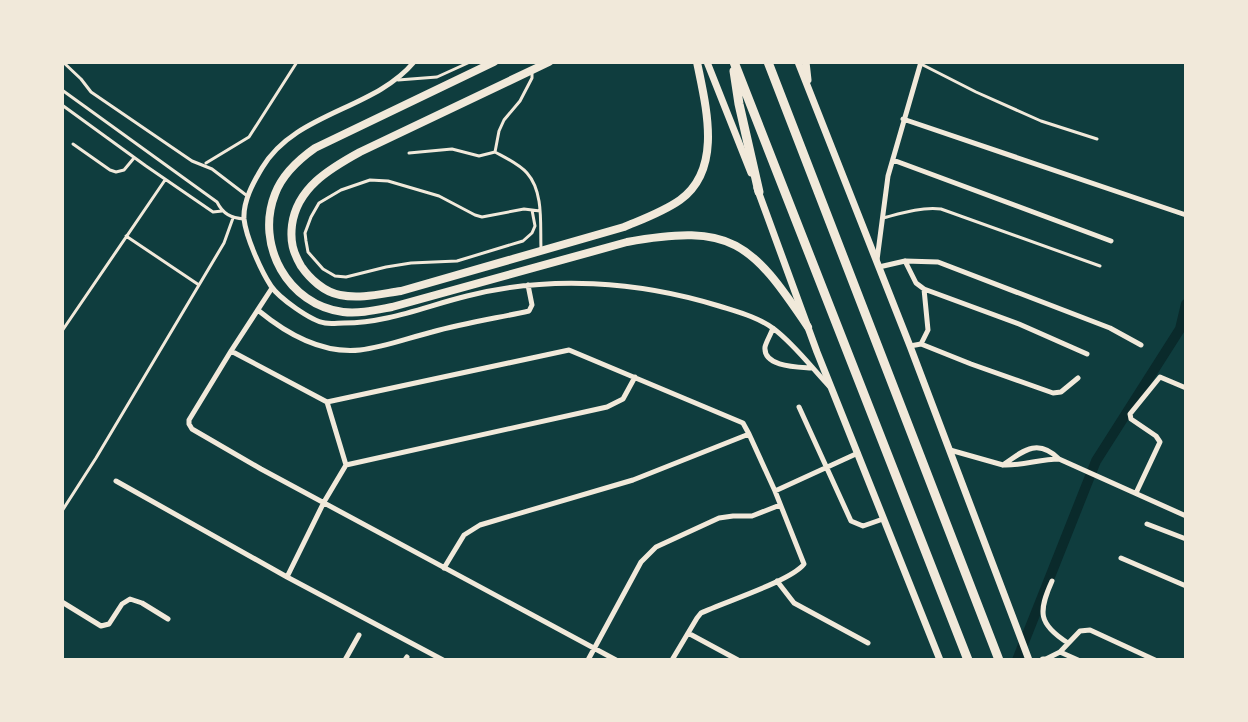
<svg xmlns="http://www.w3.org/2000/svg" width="1248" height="722" font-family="Raleway,sans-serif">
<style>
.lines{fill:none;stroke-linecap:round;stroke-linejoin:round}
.canal{stroke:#0a2a2b;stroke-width:10}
.service{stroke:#f1e9da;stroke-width:3}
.minor{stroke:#f1e9da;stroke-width:5}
.secondary{stroke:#f1e9da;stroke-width:7}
.primary{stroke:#f1e9da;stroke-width:8}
.trunk{stroke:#f1e9da;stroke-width:9}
</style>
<rect width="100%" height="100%" fill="#0f3d3e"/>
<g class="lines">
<path class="canal" d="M1017,660L1096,461L1180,329L1186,304"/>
<path class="service" d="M63,62L81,79L91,92L192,161L212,169L246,195
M921,64L976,92L1041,121L1097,139
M398,80L437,77L470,62
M62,90L217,202C223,214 231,218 244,219
M62,105L146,166L213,212L222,211
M73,144L110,170L116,172L124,170L134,158
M495,152L499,131L504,120L520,101L532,78V74
M409,153L452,149L479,156L495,152C506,158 519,164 527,173C544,192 540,225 541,248
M206,163L249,137L297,62
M532,210L535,226L532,233L523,241L457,261L411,263L386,267L346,277L335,276L323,269L308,252L306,241L305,233L311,217L319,203L341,190L370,180L388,181L439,196L475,215L482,217L524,209L540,211
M883,218C902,213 920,207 941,209L1100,266
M126,236L199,285
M62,331L165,180
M62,511L96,458L224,243L233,218"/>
<path class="minor" d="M414,62C374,110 295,112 262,168C253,183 243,201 244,219C246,237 261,271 271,286C279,298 311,321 325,323C331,324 338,323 344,323C387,323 426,306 467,296C549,275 638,281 719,306C738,312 758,317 774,329C795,345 811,367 829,386
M903,119L1186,215
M893,160L1111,241
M877,260L888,176L921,62
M905,261L916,283L924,289L1019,324L1087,354
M879,267L905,261L938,262L1110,328L1141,345
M272,288L231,351L189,420V424L192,429L261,469L616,660
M259,311C287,334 322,354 360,350C385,347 408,338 432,332C464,323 497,318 529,311L532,305L528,285
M773,328C771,334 766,342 765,347C763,367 798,367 811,368
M921,344L971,364L1053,393L1061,392L1078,378
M910,346L921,344L928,330L924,289
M231,351L327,402L569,350L743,423L749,434L775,491L804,564C791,581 724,602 701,613L697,618L672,660
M799,407L851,521L863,526L883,519
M950,450L1003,465C1022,466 1040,459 1059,459
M346,465L607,407L623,399L635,377
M1003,465C1024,450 1038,438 1059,459L1186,516
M116,481L287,577L443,660
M775,491L858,453
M1136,493L1160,442L1156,436L1131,419L1130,414L1160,377L1186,388
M1147,524L1186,539
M1121,558L1186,586
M444,568L464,535L480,525L633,480L749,434
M287,577L324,502L346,465L327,402
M777,581L794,603L868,643
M1052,581C1038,612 1038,624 1068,643
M62,602L101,626L109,624L122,604L130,599L142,603L168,619
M688,633L738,660
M1060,652L1078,660
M345,660L359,635
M405,660L407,657
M588,660L641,562L656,547L719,518L733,516H752L780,505
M1044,660L1060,652L1080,631L1090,630L1155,660"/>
<path class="secondary" d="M707,62L751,173
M798,62L910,346L1029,660
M806,62L808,80
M757,188L817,352L940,660
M1043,660H1044"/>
<path class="primary" d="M494,62L315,148C298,160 282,175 275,194C255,245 288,305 343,312C359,314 376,310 392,307L627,242C732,223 751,242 808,327
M549,62L360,152C329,169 297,188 292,225C290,242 293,252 301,266C310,279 324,292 340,295C360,299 380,294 401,291L624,227C643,219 663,212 680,200C723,169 706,107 697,62"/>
<path class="trunk" d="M734,62L968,660
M768,62L999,660
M734,71L739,104L759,192"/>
</g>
<rect width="1248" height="722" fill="none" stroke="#f1e9da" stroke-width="128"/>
</svg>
